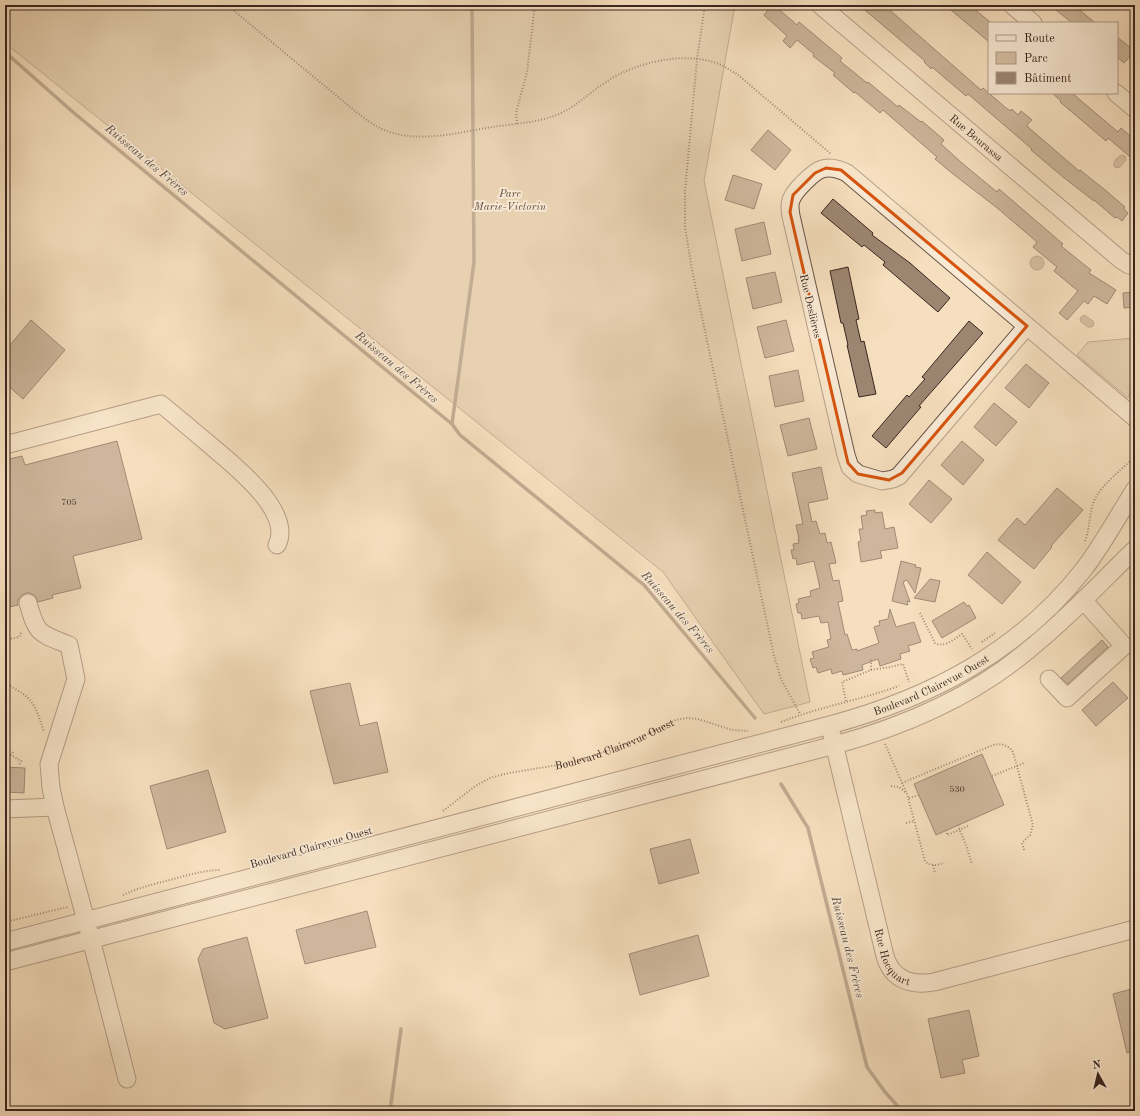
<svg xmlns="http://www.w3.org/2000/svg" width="1140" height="1116" font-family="'Old Standard TT',serif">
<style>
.green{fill:#d6c0a3;stroke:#887361}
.water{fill:#b6a088;stroke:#846f5e}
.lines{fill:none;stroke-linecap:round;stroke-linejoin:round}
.stream{stroke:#846f5e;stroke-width:3.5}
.building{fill:#9c8672;stroke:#3a261f}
.minor-casing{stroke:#695447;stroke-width:19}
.path{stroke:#3a261f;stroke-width:2;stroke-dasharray:1 2;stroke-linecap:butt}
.minor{stroke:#f9ead5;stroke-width:17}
.marked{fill:none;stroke:#d7540e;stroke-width:3;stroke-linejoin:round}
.labels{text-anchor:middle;stroke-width:3.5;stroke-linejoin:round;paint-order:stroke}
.number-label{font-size:9px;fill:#523e34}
.street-label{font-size:11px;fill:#3a261f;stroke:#f9ead5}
.park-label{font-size:11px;font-style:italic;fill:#614c40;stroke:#f9ead5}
.water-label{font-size:12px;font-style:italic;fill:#5f4b3e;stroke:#f9ead5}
</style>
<rect width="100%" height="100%" fill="#f6dfbe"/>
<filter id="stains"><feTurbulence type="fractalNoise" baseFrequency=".005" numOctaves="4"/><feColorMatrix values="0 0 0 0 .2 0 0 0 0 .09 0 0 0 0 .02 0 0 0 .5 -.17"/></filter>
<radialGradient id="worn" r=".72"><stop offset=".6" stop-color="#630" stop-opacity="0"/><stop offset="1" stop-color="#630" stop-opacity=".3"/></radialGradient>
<path class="green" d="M5,5H735L704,181L810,702L764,714L663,572L5,43Z
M1135,338V385L1130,386L1131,390L1128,398L1077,355L1088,342Z"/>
<path class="water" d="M1122,155L1125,156L1126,160L1120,167L1116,168L1114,166C1113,161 1118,156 1122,155Z
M1030 263a7 7 0 1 1 14 0a7 7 0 1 1-14 0Z
M1084,315L1093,321L1094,324L1092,327H1088L1081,322L1080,318Z"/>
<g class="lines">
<path class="stream" d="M5,52L74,113L415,394L452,424L460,435L644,585L755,718
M452,424L474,262L472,5
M781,784L808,828L867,1067L885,1092L902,1111
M390,1111L401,1029"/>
</g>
<path class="building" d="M772,5H774L797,25L799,22L842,58L840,61L867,83L868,82L898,107L899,105L921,122L922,121L944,140L941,144L962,163L997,192L999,189L1063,244L1061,246L1091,270L1089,273L1116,290L1107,304L1094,296L1088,304L1084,301L1067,320L1059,313L1078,291L1054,271L1057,267L1033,247L1037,242L996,207L953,174L935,159L937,157L883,110L880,113L855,92L854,93L833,75L835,73L813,56L814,54L797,40L790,48L783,41L787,36L764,15Z
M859,5H884L981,90L983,88L1006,108L1011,111L1012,109L1018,115L1021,111L1032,120L1027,125L1028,127L1079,171L1080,170L1104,189L1125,207L1124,209L1128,213L1122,221L1117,217L1115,218L1094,200V201L1063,177L1031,150L1032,149L968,94L966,96L932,67L931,69L924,62L925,61Z
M945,5H969L989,21V42Z
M1050,5H1074L1095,23H1072Z
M1117,37L1135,51L1124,63L1117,57Z
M1052,93H1072L1118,132L1121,128L1135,140V161L1108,138L1106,141L1060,102L1061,101Z
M768,130L791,150L775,170L751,150Z
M733,175L762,184L754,209L725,200Z
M833,199L873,233L872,235L910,263L950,298L938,312L883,265L885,262L864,245L862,247L821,213Z
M764,222L771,254L742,261L735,229Z
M848,267L859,319L856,320L861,342L864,341L876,394L859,397L847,345H848L843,323H841L830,271Z
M775,272L782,302L753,309L746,278Z
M1135,292V307L1124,308L1123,293Z
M31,320L65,350L23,399L5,383V351Z
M786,320L794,351L765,358L757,327Z
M969,321L983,333L919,406L921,407L886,448L872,436L907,395L909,397L925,379L922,377Z
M1026,364L1049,383L1029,408L1005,388Z
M798,370L804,401L775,407L769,376Z
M994,403L1017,422L996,446L974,427Z
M809,418L817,449L788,456L780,425Z
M117,441L142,539L73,556L81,588L52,595L53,598L38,602L35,596L30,593H26L21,596L18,600V605L5,608V460L22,456L25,465Z
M962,441L984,460L963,485L941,465Z
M821,467L828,499L808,503L812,522L816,521L820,534L825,533L827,543L831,542L836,563L829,564L833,581L839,580L843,601L838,602L845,635L847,634L852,650L857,649V651L879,643L874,627L880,625L879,621L888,619L890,609L896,627L914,622L921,642L908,646L910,651L900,654L901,659L880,666L878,659L862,665L863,670L843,675L842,671L832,674L831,669L818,673L816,667L813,668L810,659L814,658L812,652L829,647L827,640L831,639L828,622L821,623L819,616L802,619L801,613H798L796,604L799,603L798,599L811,596L810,591L820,588L814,561L797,565L796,558L793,559L791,550H794L793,544L799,543L798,539H799L796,525L803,524L792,473Z
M929,480L952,499L931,523L909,504Z
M1057,488L1083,510L1051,546L1052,547L1034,569L998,540L1017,518L1025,525Z
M875,510V513L882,512L885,529L894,527L898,548L880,551L882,558L861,562L858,542L861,541L859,529H863L861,516L867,515L866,511Z
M987,552L1021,582L1002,604L968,575Z
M901,561L916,565L915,567L921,568L915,593L907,580L903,582L910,602L907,601L908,605L892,601Z
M930,579L940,581L935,602L914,598Z
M964,602L967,606L969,605L976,618L942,638L932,621Z
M1102,640L1108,647L1068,684L1061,678Z
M1113,682L1128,698L1096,726L1082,710Z
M350,683L360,726L377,722L388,772L334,784L310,691Z
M982,754L1004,805L936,835L914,784Z
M5,767L25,768L24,793L5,792Z
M208,770L226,832L167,849L150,786Z
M690,839L699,873L659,884L650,849Z
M367,911L376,947L305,964L296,930Z
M698,935L709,976L640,995L629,954Z
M247,937L268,1018L225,1029L214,1023L198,959L203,949Z
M1135,988V1051L1127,1053L1113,994Z
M969,1010L979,1056L962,1060L965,1073L941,1078L928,1019Z"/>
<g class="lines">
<g class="minor-casing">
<g id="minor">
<path id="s2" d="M820,5L1121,260L1129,265L1135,266"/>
<path d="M1012,5L1033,23"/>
<path d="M1116,93L1135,109"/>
<path d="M1027,326L899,476L893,479L882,481L858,474L850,467L846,455L791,216C790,210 789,205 791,200C794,191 813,172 822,169C831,166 839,169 847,173L1135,418"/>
<path d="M5,445L161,404C177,417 193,431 210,445C232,464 294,511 277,545"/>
<path d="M28,603C37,635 39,633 69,645L76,679L49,764L51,788L55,807L91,939L127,1079"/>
<path d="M1049,679L1067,698L1124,646L1083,600"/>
<path id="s3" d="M832,735L885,956C892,980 911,986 934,982L1135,929"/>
<path d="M5,809L55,807"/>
<path id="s4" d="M5,942L830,725C930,698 1019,652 1084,569C1103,544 1118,516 1135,489"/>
<path d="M5,962L835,745C905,726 971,698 1027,651C1066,620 1100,583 1135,549"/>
</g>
</g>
<g class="path">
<path d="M227,5L355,111C363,117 371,124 380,128C417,146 462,131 499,126C521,123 542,122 561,113C578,105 590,92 606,82C634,63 680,52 713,62C722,64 729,70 737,74L831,154"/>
<path d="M705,5L697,59L685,191V227L692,270L774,656L781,679L800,714"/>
<path d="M517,124L516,113L527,72L535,5"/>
<path d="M1085,541C1090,528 1089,514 1094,501C1101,485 1122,469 1135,457"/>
<path d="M920,613L935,643C945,648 954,639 962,634L972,649"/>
<path d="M5,640L19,637L22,631"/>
<path d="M982,642L995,633"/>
<path d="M871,670L890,667L903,664L909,682"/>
<path d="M5,683C34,699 34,702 44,732"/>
<path d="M846,701L842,682L871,670V658"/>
<path d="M781,722C819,707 860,700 899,686"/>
<path d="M885,744L906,792"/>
<path d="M13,752L11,755L21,761L19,765"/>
<path d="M992,776L1024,763"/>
<path d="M902,783L993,745C1001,743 1008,745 1013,752L1033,825L1030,835L1022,843L1024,850"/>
<path d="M891,786L899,787L907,794L925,861C931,867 937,865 944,863"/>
<path d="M909,798L919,795"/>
<path id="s1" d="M443,811L474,787L490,778L509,773L564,764L593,756L633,741L676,720L687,718L698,719L732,730L748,731"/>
<path d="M906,823L914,821"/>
<path d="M958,825L967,848L972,864"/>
<path d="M946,830L947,835L968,826"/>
<path d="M933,865L935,873"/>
<path d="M123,895C140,887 159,883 177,878C192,874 206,870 221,870"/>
<path d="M5,922L68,907"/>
</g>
<use href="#minor" class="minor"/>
</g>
<path d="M0 0H1140V1116H0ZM826,168L841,170L1027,326L902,473L889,480L858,474L848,463L790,212L793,195L815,173Z" fill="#f6dfbe" fill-opacity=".55" fill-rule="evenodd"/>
<path class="marked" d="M826,168L841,170L1027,326L902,473L889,480L858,474L848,463L790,212L793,195L815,173Z"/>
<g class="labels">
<g class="number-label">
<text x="69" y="505">705</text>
<text x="957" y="792">530</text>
</g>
<g class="street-label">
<text dy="4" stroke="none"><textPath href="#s2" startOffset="205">Rue Bourassa</textPath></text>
<text transform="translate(811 306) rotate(77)" y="4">Rue Deslières</text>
<text dy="4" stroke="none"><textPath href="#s4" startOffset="962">Boulevard Clairevue Ouest</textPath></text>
<text dy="4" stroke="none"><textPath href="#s1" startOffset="187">Boulevard Clairevue Ouest</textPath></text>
<text transform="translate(311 847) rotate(-16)" y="4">Boulevard Clairevue Ouest</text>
<text dy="4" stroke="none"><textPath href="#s3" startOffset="232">Rue Hocquart</textPath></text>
</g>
<g class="park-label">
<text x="510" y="197">Parc<tspan x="510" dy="13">Marie-Victorin</tspan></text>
</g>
<g class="water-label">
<text transform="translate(147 160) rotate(40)" y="4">Ruisseau des Frères</text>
<text transform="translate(397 367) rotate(40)" y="4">Ruisseau des Frères</text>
<text transform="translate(678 612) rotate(49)" y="4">Ruisseau des Frères</text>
<text transform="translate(848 947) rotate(76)" y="4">Ruisseau des Frères</text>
</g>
</g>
<rect width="1140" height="1116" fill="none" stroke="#f6dfbe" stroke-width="20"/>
<rect x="6" y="6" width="1128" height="1104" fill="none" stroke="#3a261f" stroke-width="2"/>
<rect x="10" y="10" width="1120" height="1096" fill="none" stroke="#3a261f"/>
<rect x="988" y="22" width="130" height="72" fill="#f9ead5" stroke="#ad9c8c"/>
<rect x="996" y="35" width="20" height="6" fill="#f9ead5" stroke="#ad9c8c"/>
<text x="1024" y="42" font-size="12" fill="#3a261f">Route</text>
<rect x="996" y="52" width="20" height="12" fill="#d6c0a3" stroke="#ad9c8c"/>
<text x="1024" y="62" font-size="12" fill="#3a261f">Parc</text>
<rect x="996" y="72" width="20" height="12" fill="#9c8672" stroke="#ad9c8c"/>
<text x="1024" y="82" font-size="12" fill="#3a261f">Bâtiment</text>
<g transform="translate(1098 1074) rotate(352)" stroke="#f9ead5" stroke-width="3" paint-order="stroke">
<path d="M0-3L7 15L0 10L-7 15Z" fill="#3a261f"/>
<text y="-6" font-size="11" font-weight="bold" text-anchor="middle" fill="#3a261f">N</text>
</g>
<rect width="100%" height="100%" filter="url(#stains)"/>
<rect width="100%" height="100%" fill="url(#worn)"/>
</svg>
